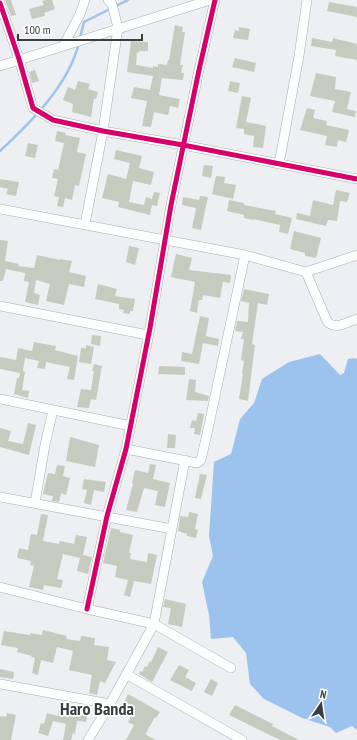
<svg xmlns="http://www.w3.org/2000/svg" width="357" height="740" font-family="'PT Sans Narrow',sans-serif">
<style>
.water{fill:#9cc2ee}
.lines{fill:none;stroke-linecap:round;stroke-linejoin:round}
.stream{stroke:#9cc2ee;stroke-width:2.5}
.building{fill:#c5ccbf}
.minor-casing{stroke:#aaacae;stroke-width:10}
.minor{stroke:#fcfdfd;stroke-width:9}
.cycleway-casing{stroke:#fff;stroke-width:8}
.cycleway{stroke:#d6006c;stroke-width:5}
.labels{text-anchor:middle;stroke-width:3.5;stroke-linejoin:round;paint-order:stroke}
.district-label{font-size:18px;font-weight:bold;fill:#3a3c3d;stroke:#fff}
</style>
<rect width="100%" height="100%" fill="#edeff2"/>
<path class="water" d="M320,354L340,375L344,373L348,359L354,358L357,359V730L352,726L336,733L330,727L302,718L264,699L250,684L246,653L233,637L211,639L209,615L202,582L213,556L209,536L214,462L231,454L240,419L254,403L262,379L289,362Z"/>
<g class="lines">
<path class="stream" d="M80,38L84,22L128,0
M0,151C31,122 68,86 79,43"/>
</g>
<path class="building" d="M5,0H11L16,15L11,16Z
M46,0H52L55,9L44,13L45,16L32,19L29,9L44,5L42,1Z
M329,2L357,7V17L327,11Z
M175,25L183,27L182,32H185L180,65H183L181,73H184L183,80L162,78L159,95L180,99L178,108L170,106L168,115L154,112L151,127L142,126L147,101L131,98L134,87L150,90L153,76L127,72L131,41L148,42V51H139V53L137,52L136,65L153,68V66L158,67V64L167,65L168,60H169Z
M239,27L250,29L248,40L233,38L235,30L239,31Z
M312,38L332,42L333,38L357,44V60L335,56L336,50L311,46Z
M235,58L256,63L254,72L232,67Z
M35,70L39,81L32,83L29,72Z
M316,73L336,77L335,89L351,92L347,109L356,111L355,117L332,112L335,101L310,96Z
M78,81L90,84L88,89L98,92L96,99L94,98L91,117L72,112L73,104L63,100L68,87L75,90Z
M230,81L240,83L238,93L228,91Z
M242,96L251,98L246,122L266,126L263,148L253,147L254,136L244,134V129L236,128Z
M307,108L315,110L313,118L327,121L326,125L349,130L346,142L338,140L337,147L325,145L327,136L300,130Z
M57,131L66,133L65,135L80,138L77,152L86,154L79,186L75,185L72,200L65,198L63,207L57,206L59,197L54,196L58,179L52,178L54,169L58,170L64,143L55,141Z
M28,143L38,145L35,158L25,156Z
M116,150L142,156L139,168L154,172L151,185L133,181L129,202L144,205L146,197L152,199L154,192L160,193L157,206L152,205L150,215L118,207L119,202L102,198L108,174L126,179L130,163L114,159Z
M204,165L213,166L211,178L202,176Z
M216,176L225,177L224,183L236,185L233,199L212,194Z
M0,179L19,182L16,196L6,194L8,189L0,187Z
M336,190L350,193L347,202L340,201L337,221L328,220L326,226L296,219L297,213L310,216L313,200L333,205Z
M200,196L208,197L201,230L192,228L196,208L182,205L183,197L199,200Z
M229,200L244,203V205L276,211L275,214L292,218L288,234L279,232L280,225L253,219V220L244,218V215L227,211Z
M294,231L321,238L316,258L305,256V253L290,249Z
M0,240L8,241L5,261L19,264L18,266L34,268L37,255L60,260V259L72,261L69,272L86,276L84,287L69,284L64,305L46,301L50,284L36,280L34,293L40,295L38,305L25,302L29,282L24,281L25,273L6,269L3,281H0Z
M129,246L139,248L135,265L126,262Z
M176,254L192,258L189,270L231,275L230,283L223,282L220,298L203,295L202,300H199L197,313L190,311L195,282L171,277Z
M98,284L117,289L115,296L135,299L133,311H130V314L123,313L124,310L119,309V304L95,299Z
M244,289L269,294L267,305L258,303L252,344L255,345L248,401L239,399L243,374H242L244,361L241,360L244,339H241L243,332L235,331L237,321L248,322L249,303L241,301Z
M200,316L209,318L206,336L219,339L218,346L203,343L199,364L181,361L182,352L192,354Z
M92,335L101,336L100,346L91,344Z
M34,342L56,346L55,350L78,356L74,380L67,379L70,367L46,362L45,369L37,368L39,361L25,358L23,371L25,372L22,390L29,391L28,398L14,394L17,378H19L20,373L0,369V357L16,360L18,348L32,351Z
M86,345L94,347L91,364L79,362L81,348H86Z
M94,364L102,366L96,400L91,399L89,408L77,407L81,389L91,390L94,371H92Z
M159,366L185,367V375L158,374Z
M189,379L196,380L195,392L209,396L208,401L186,400Z
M198,413L204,414L200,435L194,434L195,428H190L192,420L196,421Z
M28,423L36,425L29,455L0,447V428L11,431L8,441L23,444Z
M168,434L176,435L175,448H167Z
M70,437L99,445L95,467L66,461Z
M150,464L156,465L153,479L170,483L165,507L155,505L158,491L144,488L137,512L126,510L133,484L132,483L135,470L148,473Z
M57,465L65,466L63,476L70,478L66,495L61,493L59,502L52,501L53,496L43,494L48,473L55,474Z
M200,474L207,475L201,499L195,498Z
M84,479L106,482L104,492L94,490L91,505L84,503L87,490L82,489Z
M189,512L198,514L195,529L198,530L196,538L187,536V534L178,531L180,516L188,517Z
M41,514L48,515L43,541L59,544L60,541L74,544L76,535L87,537L83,555L92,557L88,574L77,571L80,558L63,554L57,579L63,580L61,588L44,585L43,590L29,587L34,566L30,565L31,561L17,558L19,548L28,550L31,534L37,535Z
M111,528L120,530V532L133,535L129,553H131L130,559L147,562L148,553L157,555L151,584L134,581L130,597L124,595L128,580L115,577L117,566L103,563Z
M165,599L186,604L182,627L168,624L171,608L163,607Z
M43,630L67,636L66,639L80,641L81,636L95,638L94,645L109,647L107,660L116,662L105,683L100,681L97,695L89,693L92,675L69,670L73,651L57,647L53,663L41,660L38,675L32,673L35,658L31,657L32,656L17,652L18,648L1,645L4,631L30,635V633L42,635Z
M158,647L168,652L152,682L139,674L140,671L142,672L145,666L147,667L150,661L151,662Z
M179,665L189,670L185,677L196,683L192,691L170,680Z
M0,669L14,672L13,679L0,677Z
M211,679L218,683L212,696L204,692Z
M128,694L160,712L156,718L155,717L146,733V735L156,740H126L134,725L128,722L134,710L123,704Z
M235,705L273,724L272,726L299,740H280L229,715Z
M59,707L88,713L86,722L77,721L75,734L73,733L71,740H63L66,724L53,721L48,736L38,733L41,723L44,724L47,713L58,716Z
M7,713L16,715L11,740H0V716L6,717Z"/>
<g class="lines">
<g class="minor-casing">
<path id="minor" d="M0,3L19,59L33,108L53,120L103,131L183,145L357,179
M64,45L80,14L85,0
M0,66L210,0
M279,164L299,56L307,0
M0,209L245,255L306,272L357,255
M85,224L103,131L118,28L112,4L108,0
M306,272L327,321C334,331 347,322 357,319
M0,306L148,335
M0,399L131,426
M126,449L197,463L201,460L207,434L245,255
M0,497L172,529
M35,503L45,445L53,410
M0,587L87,609L154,624L231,668
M87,609L107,516L126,449L150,328L171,205L199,70L215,0
M126,674L242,740
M0,684L110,704
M88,740L110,704L154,624L185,460"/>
</g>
<use href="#minor" class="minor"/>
<g class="cycleway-casing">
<path id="cycleway" d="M0,3L19,59L33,108L53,120L103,131L183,145L357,179
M87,609L107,516L126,449L150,328L171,205L199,70L215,0"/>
</g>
<use href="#cycleway" class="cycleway"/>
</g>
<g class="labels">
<g class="district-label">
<text x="97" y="715">Haro Banda</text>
</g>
</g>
<g transform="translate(321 704) rotate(13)" stroke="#ffffff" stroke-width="3" paint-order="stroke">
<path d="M0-3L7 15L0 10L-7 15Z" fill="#3a3c3d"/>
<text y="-6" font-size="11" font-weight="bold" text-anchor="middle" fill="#3a3c3d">N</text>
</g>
<path d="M18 34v6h124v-6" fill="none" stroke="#3a3c3d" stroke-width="2"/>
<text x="24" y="34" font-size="12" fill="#3a3c3d" stroke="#ffffff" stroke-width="3" paint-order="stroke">100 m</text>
</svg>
